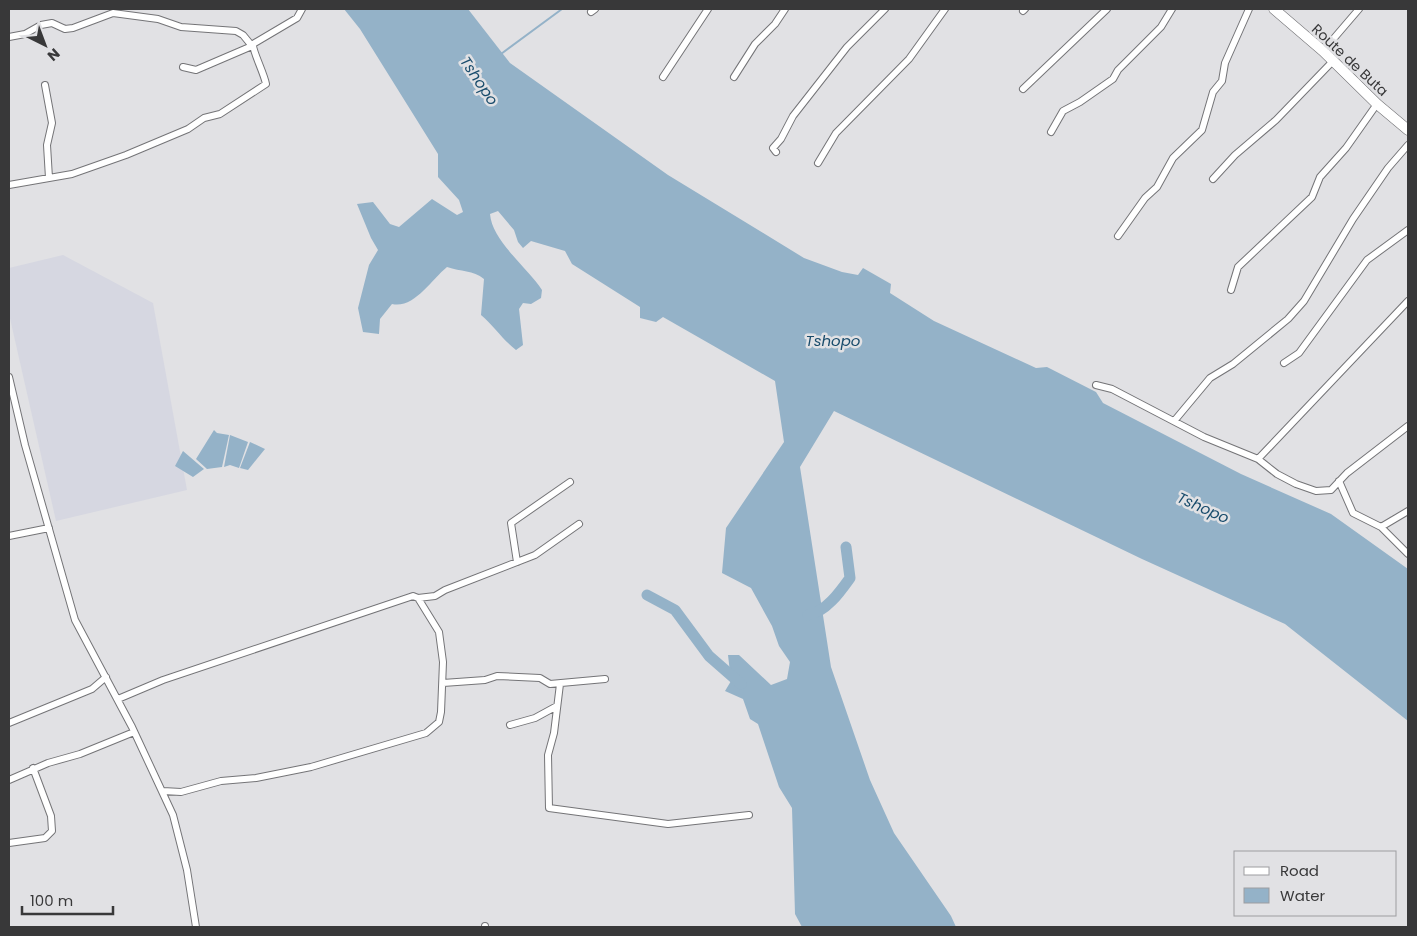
<svg xmlns="http://www.w3.org/2000/svg" width="1417" height="936" font-family="Poppins,sans-serif">
<style>
.built{fill:#d6d7e1}
.water{fill:#94b2c8}
.lines{fill:none;stroke-linecap:round;stroke-linejoin:round}
.stream{stroke:#94b2c8;stroke-width:2}
.river{stroke:#94b2c8;stroke-width:11}
.minor-casing{stroke:#747477;stroke-width:8}
.highway-casing{stroke:#747477;stroke-width:11}
.minor{stroke:#fff;stroke-width:6}
.highway{stroke:#fff;stroke-width:10}
.labels{text-anchor:middle;stroke-width:5;stroke-linejoin:round;paint-order:stroke}
.street-label{font-size:14px;fill:#383839;stroke:#e1e1e4}
.water-label{font-size:15px;font-style:italic;fill:#194c6c;stroke:#e1e1e4}
</style>
<rect width="100%" height="100%" fill="#e1e1e4"/>
<path class="built" d="M63,255L153,303L187,490L56,521L9,314V268Z"/>
<path class="water" d="M344,9H468L510,63L668,175L804,258L842,272L858,275L863,268L891,284L890,293L934,321L1036,368L1047,367L1096,392L1103,403L1241,474L1331,514L1408,569V721L1285,624L1142,559L834,411L800,467L831,667L870,780L894,833L951,916L956,927H802L795,914L792,808L779,787L758,724L750,719L743,699L725,691L731,681L728,655H739L771,685L787,679L790,662L779,646L772,626L751,588L722,573L726,528L784,442L775,381L663,317L656,322L640,318V307L572,264L565,251L531,241L523,248L518,242L514,230L498,211L490,214C492,241 528,268 542,290L541,298L531,304L523,303L519,309L523,345L516,350C502,339 494,326 481,315L484,279C473,270 461,272 447,267C431,280 414,309 392,304L380,319L379,334L363,332L358,308L369,265L378,250L371,238L357,204L373,202L390,224L399,227L432,199L457,215L463,212L459,200L438,177V154L360,29Z
M214,430L217,433L229,435L222,467L207,469L196,459Z
M230,435L248,442L239,468L230,465L224,467Z
M250,442L265,449L248,470L240,468Z
M183,451L204,469L193,477L175,466Z"/>
<g class="lines">
<path class="stream" d="M501,54L562,9"/>
<path class="river" d="M647,595L675,610L709,656L741,684
M808,615C826,612 840,592 850,578L846,547"/>
<g class="minor-casing">
<path id="minor" d="M1023,11L1025,9
M591,12L595,9
M9,37L25,34L41,25L52,23L65,29L73,28L113,13L158,19L181,27L236,31L243,35L252,46L196,70L183,67
M1323,51L1359,9
M663,77L708,9
M734,77L755,44L775,24L785,9
M45,85L52,123L47,145L49,178
M1023,89L1107,9
M1051,132L1063,111L1080,102L1113,79L1118,70L1161,27L1172,9
M776,152L773,148L781,139L793,116L847,47L885,9
M818,163L836,133L909,59L945,9
M1213,179L1235,155L1276,120L1333,61
M9,185L72,174L126,155L188,129L204,118L220,114L266,84C264,73 252,50 253,44L297,18L302,9
M1118,236L1145,198L1157,187L1173,158L1202,130L1213,92L1222,81L1225,63L1249,9
M1231,290L1238,267L1312,197L1320,177L1346,148L1377,104
M1284,363L1299,353L1367,260L1408,230
M9,377L25,445L75,620L132,727L173,815L187,870L196,927
M1096,385L1112,389L1204,437L1258,459L1277,474L1296,484L1316,491L1331,490L1347,473L1408,426
M1175,420L1210,378L1233,364L1288,319L1304,301L1353,219L1388,168L1408,145
M1258,459L1408,301
M1339,481L1353,513L1381,527L1408,554
M1381,527L1408,511
M9,536L49,528
M517,562L511,523L570,482
M418,598L435,596L445,590L535,555L579,524
M443,683L485,680L497,676L540,678L550,684L605,679
M560,684L554,733L548,755L549,808L668,824L749,815
M118,699L163,680L413,596L418,598L439,632L443,662L441,712L439,722L426,733L311,767L256,778L221,781L181,792L163,791
M9,723L92,689L106,677
M510,725L535,718L557,706
M9,780L48,763L80,754L134,732
M9,843L45,838L52,831L51,816L33,768
M485,926V927"/>
</g>
<g class="highway-casing">
<path id="highway" d="M1274,9L1323,51L1377,104L1408,130"/>
</g>
<use href="#minor" class="minor"/>
<use href="#highway" class="highway"/>
</g>
<g class="labels">
<g class="street-label">
<text transform="translate(1350 60) rotate(43)" y="5">Route de Buta</text>
</g>
<g class="water-label">
<text transform="translate(479 81) rotate(56)" y="5">Tshopo</text>
<text x="833" y="346">Tshopo</text>
<text transform="translate(1203 508) rotate(24)" y="5">Tshopo</text>
</g>
</g>
<rect width="1417" height="936" fill="none" stroke="#383839" stroke-width="20"/>
<rect x="1234" y="851" width="162" height="65" fill="#e1e1e4" stroke="#9d9da0"/>
<rect x="1244" y="867" width="25" height="8" fill="#ffffff" stroke="#9d9da0"/>
<text x="1280" y="876" font-size="15" fill="#383839">Road</text>
<rect x="1244" y="888" width="25" height="15" fill="#94b2c8" stroke="#9d9da0"/>
<text x="1280" y="901" font-size="15" fill="#383839">Water</text>
<g transform="translate(45 45) rotate(138)" stroke="#e1e1e4" stroke-width="4" paint-order="stroke">
<path d="M0-4L9 19L0 12L-9 19Z" fill="#383839"/>
<text y="-8" font-size="14" font-weight="bold" text-anchor="middle" fill="#383839">N</text>
</g>
<path d="M22 906v8h91v-8" fill="none" stroke="#383839" stroke-width="2.5"/>
<text x="30" y="906" font-size="15" fill="#383839" stroke="#e1e1e4" stroke-width="4" paint-order="stroke">100 m</text>
</svg>
